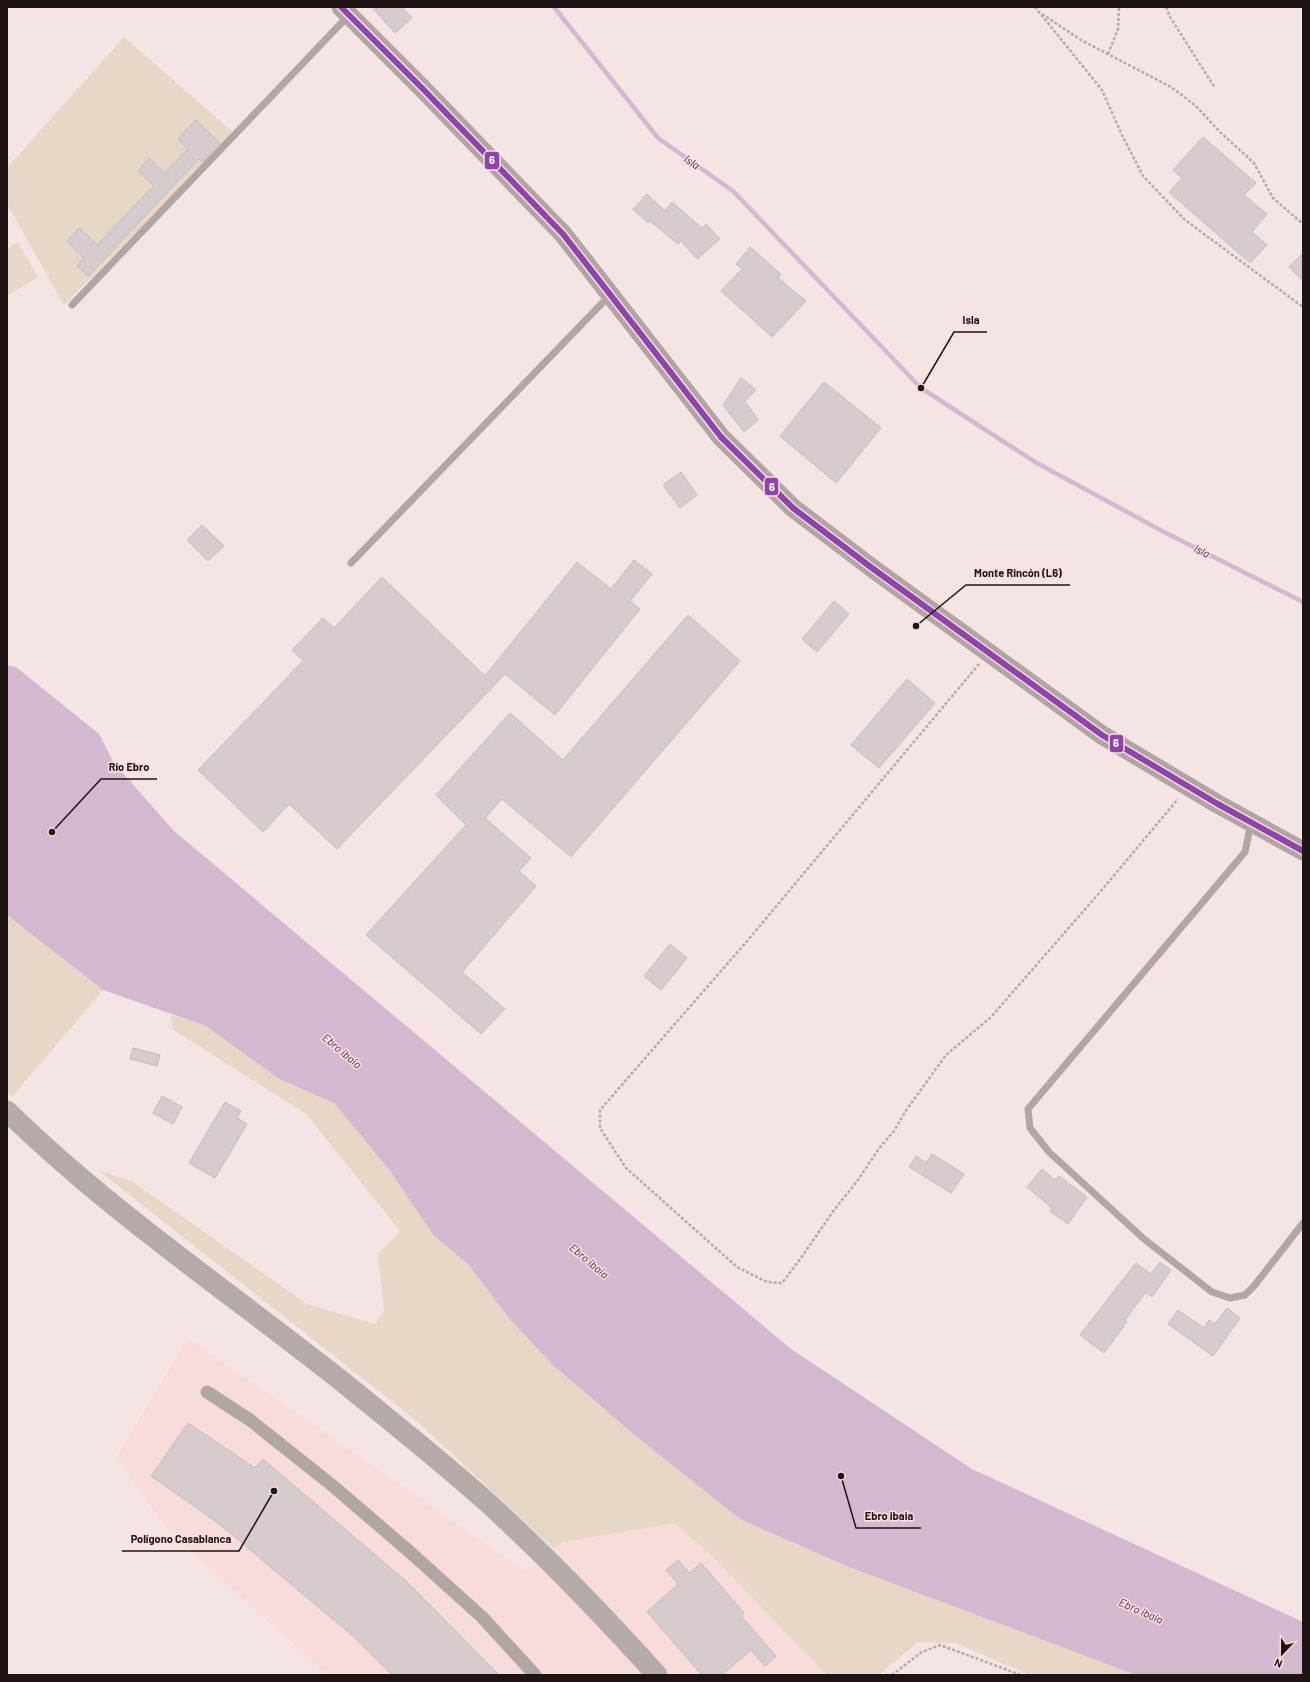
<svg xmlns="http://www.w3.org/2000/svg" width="1310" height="1682" font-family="Barlow,sans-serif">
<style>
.built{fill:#f7dcda}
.green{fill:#e7d7c7}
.water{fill:#d4b8cf}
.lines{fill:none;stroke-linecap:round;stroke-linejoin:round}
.stream{stroke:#d4b8cf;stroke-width:4.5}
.building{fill:#d7cccd;stroke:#c6bbbc}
.path{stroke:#b3aaa8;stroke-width:2.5;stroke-dasharray:3 2;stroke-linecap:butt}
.lane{stroke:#b0a7a3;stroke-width:7}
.street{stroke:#b0a7a3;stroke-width:13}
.secondary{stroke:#b0a5a3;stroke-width:19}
.primary{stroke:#b4aaa7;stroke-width:21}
.bus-1-casing{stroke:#fbdfdd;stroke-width:9}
.bus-1{stroke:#8e44ad;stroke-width:6}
.labels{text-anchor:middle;stroke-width:3;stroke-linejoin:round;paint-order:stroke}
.water-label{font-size:11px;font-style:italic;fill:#481e4a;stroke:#fbdfdd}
.leader{fill:none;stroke:#1d1413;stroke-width:1.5}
.callout-dot{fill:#1d1413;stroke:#fbdfdd;stroke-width:1.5}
.callout-label{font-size:11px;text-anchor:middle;font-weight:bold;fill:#1d1413;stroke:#fbdfdd;stroke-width:3;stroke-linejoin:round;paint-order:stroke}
.line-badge{stroke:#fbdfdd;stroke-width:1.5}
.badge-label{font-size:11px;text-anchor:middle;font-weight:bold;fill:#fff}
</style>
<rect width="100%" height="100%" fill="#f4e5e4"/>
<path class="built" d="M188,1338L528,1573L563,1542L675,1523L713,1557L827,1675H327L169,1531L116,1458Z"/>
<path class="green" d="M124,37L235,134L64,305L7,204V168Z
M18,242L38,277L7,296V249Z
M7,915L103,990L12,1097L7,1092Z
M171,1015L206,1026L279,1079L334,1103L391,1172L434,1236L468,1264L508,1317L849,1567L1136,1675H1030L955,1643L918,1642L879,1675H827L713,1557L675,1523L563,1542L554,1549L418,1422L98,1170L133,1182L307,1304L375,1324L384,1311L378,1254L400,1231L306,1114L172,1029Z"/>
<path class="water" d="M7,665L16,667L99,734L114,763L174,831L791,1349L972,1469L1303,1622V1675H1136L849,1567L740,1519L636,1436L552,1364L508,1317L468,1264L434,1236L391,1172L334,1103L279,1079L206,1026L103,990L7,915Z"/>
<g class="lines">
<path class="stream" d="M554,7L658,138L733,191L921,388L1035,462L1164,532L1303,602"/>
</g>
<path class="building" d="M372,7H402L412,18L395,33Z
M196,120L220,143L202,162L199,159L88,276L77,266L84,258L67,241L79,228L97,245L154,186L138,171L149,158L165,173L188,149L178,139Z
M1203,137L1256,183L1244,195L1267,214L1252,232L1267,245L1250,263L1169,192L1182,178L1173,170Z
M647,194L665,211L672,202L702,228L706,224L720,239L697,259L681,241L678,244L650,221L648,223L633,209Z
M750,247L781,274L778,278L806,301L772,337L721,291L742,269L736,264Z
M1303,253V281L1289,267Z
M741,378L756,390L745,401L758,420L744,432L723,405Z
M824,382L881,428L836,483L780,436Z
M681,472L697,495L680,508L663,485Z
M202,525L224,546L208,561L187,540Z
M634,560L652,574L630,601L640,609L555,715L505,674L337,849L289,804L263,832L198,770L303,661L292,650L323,618L334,628L382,577L485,676L577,562L611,589Z
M834,601L849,614L817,652L802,639Z
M688,615L740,661L571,857L502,799L485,818L531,858L519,871L536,886L462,972L505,1009L481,1034L366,935L466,825L436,795L510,713L563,760Z
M907,679L935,703L879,768L851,745Z
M670,944L687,958L661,990L644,976Z
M133,1048L160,1055L157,1066L130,1059Z
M162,1096L182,1107L173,1124L153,1113Z
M225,1102L241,1111L237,1118L247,1124L215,1178L189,1163Z
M932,1154L964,1174L951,1193L909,1167L916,1156L926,1163Z
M1042,1169L1055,1180L1059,1176L1087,1197L1068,1224L1050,1211L1052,1208L1027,1187Z
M1160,1262L1171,1270L1152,1297L1146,1292L1125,1320L1127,1322L1104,1353L1080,1335L1136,1263L1151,1274Z
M1227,1308L1240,1318L1213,1356L1168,1324L1178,1310L1204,1328L1209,1320L1215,1324Z
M188,1423L255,1468L263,1459L406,1581L499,1675H392L354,1637L218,1523L151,1476Z
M678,1560L689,1573L701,1563L744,1613L741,1616L776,1656L765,1666L751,1650L722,1675H702L647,1612L678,1584L666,1570Z"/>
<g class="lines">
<path class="path" d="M1035,7L1102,90L1122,135L1143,176L1185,220L1303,307
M1166,7L1170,17L1215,88
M1042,14L1081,40L1171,87L1196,106L1220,132L1254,163L1273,198L1303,224
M1108,54L1118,29L1119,7
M979,664L748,940L600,1110V1128L626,1168L737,1267L767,1282L782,1283L801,1258L834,1210L858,1180L880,1147L894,1131L907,1109L946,1055L991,1017L1101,891L1178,799
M892,1675L922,1652L940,1645L1021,1675"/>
<path class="lane" d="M72,305L349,15
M351,563L610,295
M1251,823L1245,852L1028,1109L1030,1128L1049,1152L1144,1239L1212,1292L1230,1298L1245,1295L1254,1286L1303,1223"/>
<path class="street" d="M207,1392L250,1420L333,1486L411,1553L482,1617L535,1675"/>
<path class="secondary" d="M341,7L422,88L563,234L721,437L793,508L872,568L1102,735L1216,803L1303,851"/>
<path class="primary" d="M7,1111C110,1212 231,1293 344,1383C392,1422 441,1461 487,1502C547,1557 603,1615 657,1675"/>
<g class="bus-1-casing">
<path id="bus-1" d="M341,7L422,88L563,234L721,437L793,508L872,568L1102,735L1216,803L1303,851"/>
</g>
<use href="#bus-1" class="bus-1"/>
</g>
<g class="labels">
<g class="water-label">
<text transform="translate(692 162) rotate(35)" y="4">Isla</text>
<text transform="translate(1202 551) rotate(27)" y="4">Isla</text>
<text transform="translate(342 1051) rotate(40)" y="4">Ebro ibaia</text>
<text transform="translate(589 1261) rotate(40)" y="4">Ebro ibaia</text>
<text transform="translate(1141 1611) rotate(24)" y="4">Ebro ibaia</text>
</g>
</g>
<path class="leader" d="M921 388L954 332H987M916 626L966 585H1070M52 832L101 779H157M841 1476L856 1528H921M274 1491L239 1551H122"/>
<g class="callout-dot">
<circle cx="921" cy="388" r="4"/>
<circle cx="916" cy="626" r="4"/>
<circle cx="52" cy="832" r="4"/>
<circle cx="841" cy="1476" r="4"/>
<circle cx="274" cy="1491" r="4"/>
</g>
<g class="callout-label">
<text x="971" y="324">Isla</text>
<text x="1018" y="577">Monte Rincón (L6)</text>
<text x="129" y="771">Río Ebro</text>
<text x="889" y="1520">Ebro ibaia</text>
<text x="181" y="1543">Polígono Casablanca</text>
</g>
<g class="line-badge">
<rect x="484" y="151" width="16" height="19" rx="4" fill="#8e44ad"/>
<rect x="764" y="477" width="15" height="19" rx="4" fill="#8e44ad"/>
<rect x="1109" y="734" width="15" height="19" rx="4" fill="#8e44ad"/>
</g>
<g class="badge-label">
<text x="492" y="164">6</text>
<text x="772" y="491">6</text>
<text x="1116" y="747">6</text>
</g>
<rect width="1310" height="1682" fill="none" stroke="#1d1413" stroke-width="16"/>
<g transform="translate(1282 1654) rotate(202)" stroke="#fbdfdd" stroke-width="3" paint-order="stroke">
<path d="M0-3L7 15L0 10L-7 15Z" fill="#1d1413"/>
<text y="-6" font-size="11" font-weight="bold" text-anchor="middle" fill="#1d1413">N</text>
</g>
</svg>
